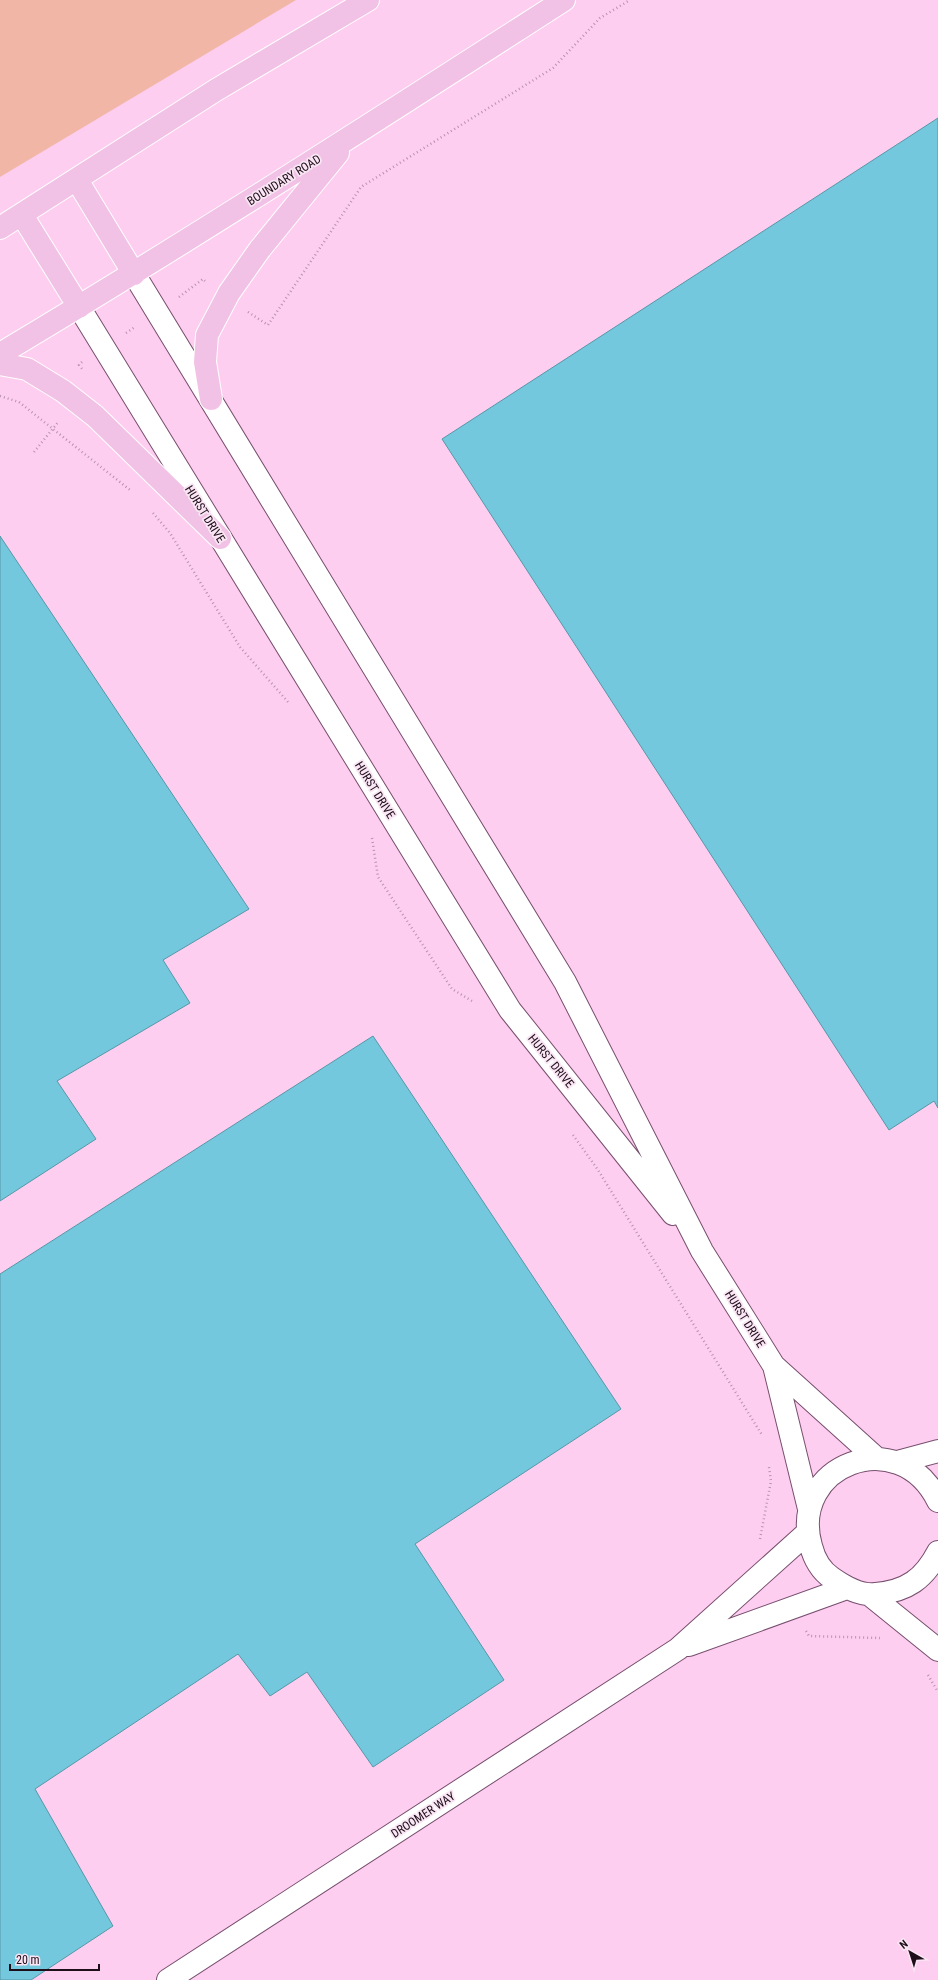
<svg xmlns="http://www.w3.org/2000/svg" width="938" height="1980" font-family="'Roboto Condensed',sans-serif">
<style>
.green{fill:#f2b6a6}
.building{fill:#73c8dd;stroke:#5697a7}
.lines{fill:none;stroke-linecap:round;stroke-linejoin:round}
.minor-casing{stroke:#774f6e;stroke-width:24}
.major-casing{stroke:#fff;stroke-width:24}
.path{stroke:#b892ae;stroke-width:2.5;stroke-dasharray:1 3;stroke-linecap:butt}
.minor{stroke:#fff;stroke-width:22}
.major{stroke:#f1c2e5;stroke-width:22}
.labels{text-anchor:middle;stroke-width:3.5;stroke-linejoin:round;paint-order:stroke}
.street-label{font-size:12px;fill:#1e0e1a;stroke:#f9e5f3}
</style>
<rect width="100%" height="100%" fill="#fecef1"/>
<path class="green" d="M0,0H296L0,177Z"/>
<path class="building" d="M938,118V1108L934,1101L889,1130L442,439Z
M0,536L249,909L163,960L190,1003L57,1081L96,1139L0,1201Z
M373,1036L621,1409L415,1544L504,1680L373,1767L307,1672L270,1696L238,1654L35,1789L113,1926L31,1980H0V1274Z"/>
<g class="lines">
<g class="minor-casing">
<path id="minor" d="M134,274L565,982L702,1251L774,1366L876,1458
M79,307L510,1010L673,1214
M774,1366L809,1509
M897,1462L938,1451
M938,1501C899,1422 788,1465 811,1546C814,1558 821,1571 832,1578C845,1587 860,1596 876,1594C907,1591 924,1579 938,1552
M870,1595L938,1650
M689,1645L847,1588
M168,1980L678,1649L807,1533"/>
</g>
<g class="major-casing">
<path id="major" d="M77,180L134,274
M22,215L79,307
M0,228L216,90L368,0
M0,354C191,240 377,120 564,0
M0,364L27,369L63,391L95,416L220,538
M211,399L205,362L207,335L229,293L260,249L338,153"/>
</g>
<path class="path" d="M179,297L203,279L205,281
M248,312L268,325L361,187L553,68L600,18L630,0
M126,333L135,327
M82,362L79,365L83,370
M0,396L19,402L130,490
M34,452L59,421
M153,513L170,533L240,647L288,702
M372,838L378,877L452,989L472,1001
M573,1135L598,1170L762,1435
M760,1539L771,1481L769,1467
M806,1631L809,1636L880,1638
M928,1675L938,1692"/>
<use href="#minor" class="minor"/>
<use href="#major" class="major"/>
</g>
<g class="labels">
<g class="street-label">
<text transform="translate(284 180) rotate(-32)" y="4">BOUNDARY ROAD</text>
<text transform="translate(205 514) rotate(58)" y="4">HURST DRIVE</text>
<text transform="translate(375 790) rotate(58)" y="4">HURST DRIVE</text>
<text transform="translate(551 1061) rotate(51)" y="4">HURST DRIVE</text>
<text transform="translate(745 1319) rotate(58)" y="4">HURST DRIVE</text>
<text transform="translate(423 1815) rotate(-33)" y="4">DROOMER WAY</text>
</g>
</g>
<g transform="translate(910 1952) rotate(321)" stroke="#f9e5f3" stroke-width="3" paint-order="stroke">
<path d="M0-3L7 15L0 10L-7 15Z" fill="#1e0e1a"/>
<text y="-6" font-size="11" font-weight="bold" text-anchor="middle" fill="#1e0e1a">N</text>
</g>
<path d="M10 1964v6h89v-6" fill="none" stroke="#1e0e1a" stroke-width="2"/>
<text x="16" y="1964" font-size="12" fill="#1e0e1a" stroke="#f9e5f3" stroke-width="3" paint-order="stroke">20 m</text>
</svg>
